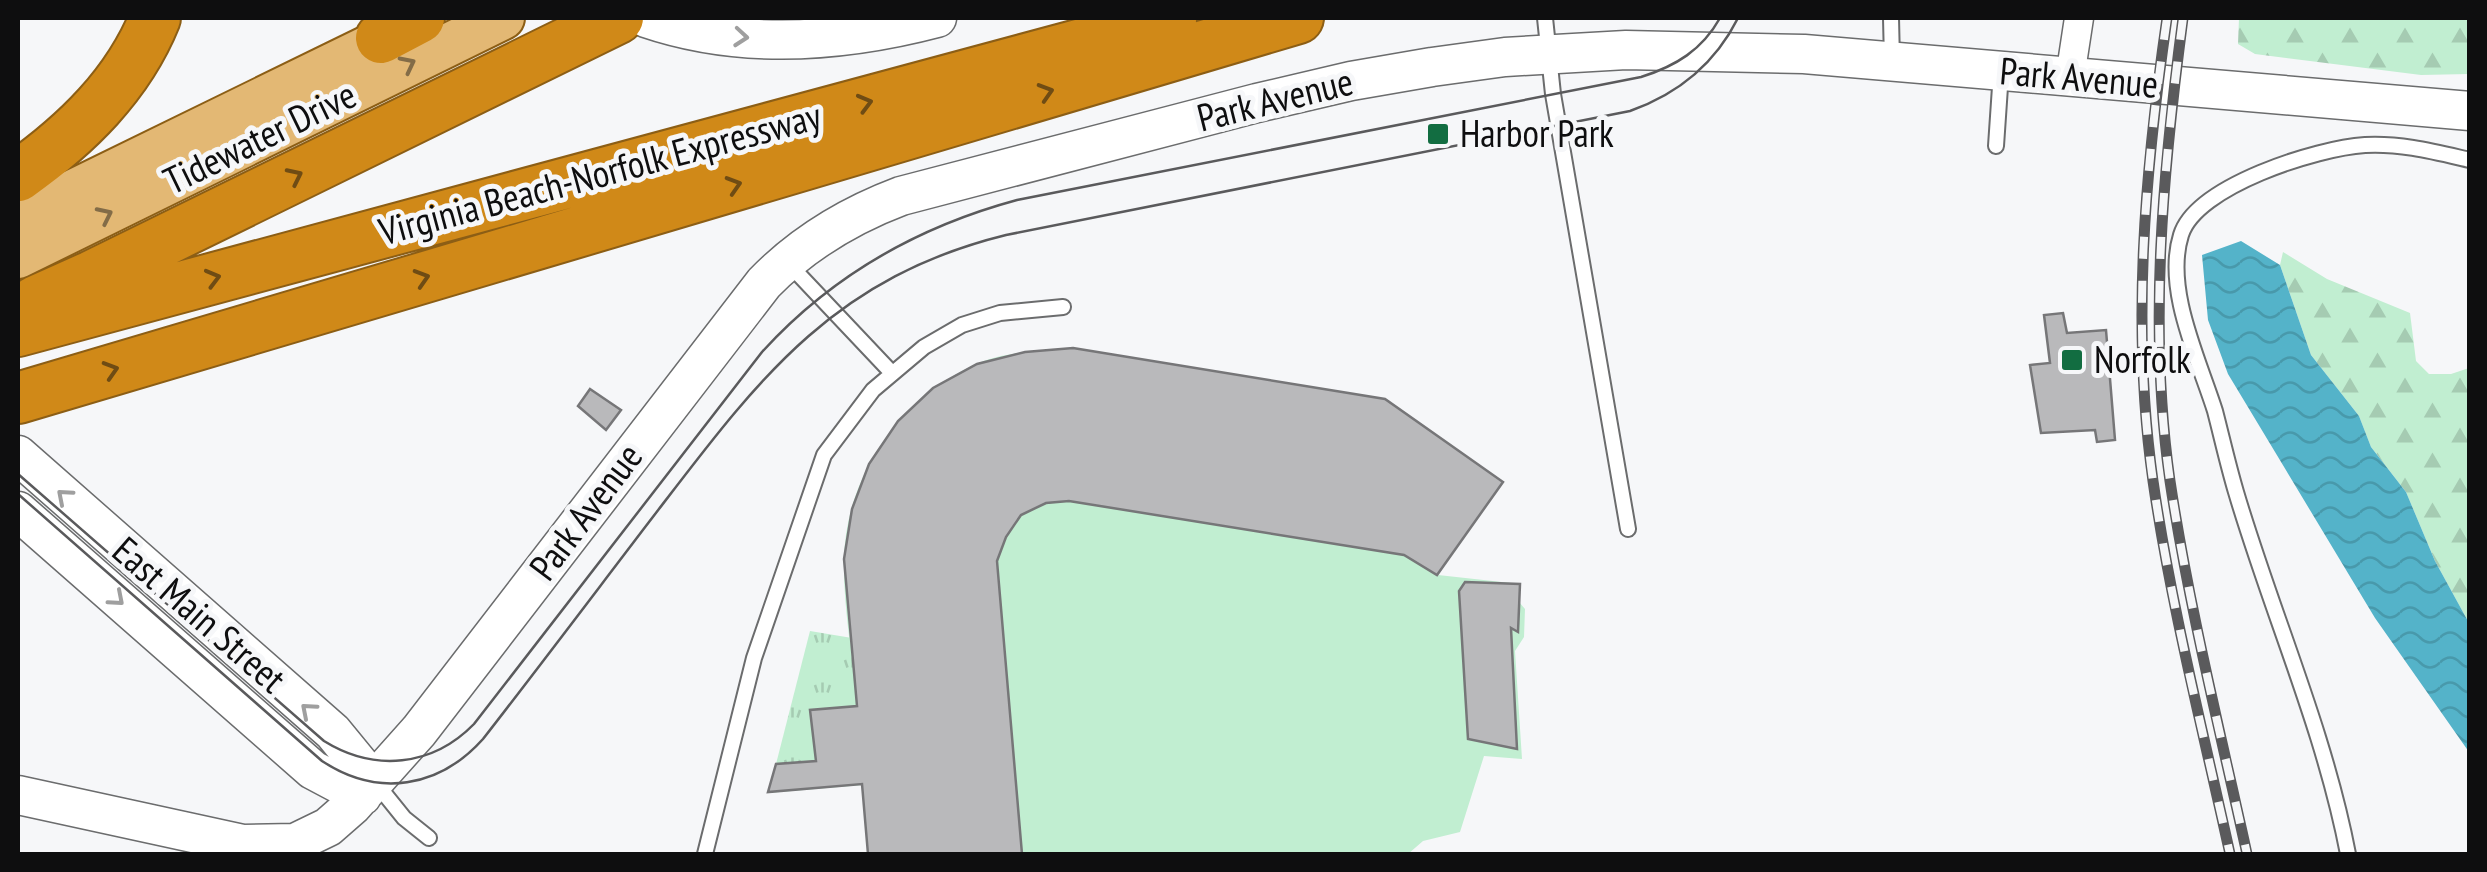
<svg xmlns="http://www.w3.org/2000/svg" width="2487" height="872" font-family="'PT Sans Narrow',sans-serif">
<style>
.grass{fill:url(#grass-tufts)}
.forest{fill:url(#forest-firs)}
.park{fill:#c1eed1}
.water{fill:url(#water-waves)}
.building{fill:#b9b9bb;stroke:#767678;stroke-width:2.5}
.lines{fill:none;stroke-linecap:round;stroke-linejoin:round}
.lane-casing{stroke:#6b6c6d;stroke-width:18}
.street-casing{stroke:#6b6c6d;stroke-width:31}
.secondary-casing{stroke:#6b6c6d;stroke-width:41}
.primary-casing{stroke:#8c5e15;stroke-width:46}
.highway-casing{stroke:#8c5e15;stroke-width:54}
.lane{stroke:#fff;stroke-width:14}
.street{stroke:#fff;stroke-width:28}
.secondary{stroke:#fff;stroke-width:38}
.primary{stroke:#e3b874;stroke-width:42}
.highway{stroke:#d08918;stroke-width:50}
.tram{stroke:#5a5a5c;stroke-width:2.5}
.rail-casing{stroke:#5a5a5c;stroke-width:11}
.rail{stroke:#f6f7f9;stroke-width:8;stroke-dasharray:22;stroke-linecap:butt}
.oneway{stroke:#9f9f9f}
.oneway2{stroke:#836c47}
.oneway3{stroke:#6f4c14}
.poi-dot{fill:#126d41;stroke:#f6f7f9;stroke-width:4}
.labels{text-anchor:middle;stroke-width:10;stroke-linejoin:round;paint-order:stroke}
.street-label{font-size:38px;fill:#0e0e0f;stroke:#f6f7f9}
.poi-label{font-size:38px;fill:#0e0e0f;stroke:#f6f7f9;text-anchor:start}
</style>
<defs>
<pattern id="grass-tufts" width="24" height="20" patternUnits="userSpaceOnUse" patternTransform="scale(2.5)"><rect width="24" height="20" fill="#c1eed1"/><path d="M3 7l-1-3M5 7V3M7 7l1-3M15 17l-1-3M17 17v-4M19 17l1-3" fill="none" stroke="#a5cbb2"/></pattern>
<pattern id="forest-firs" width="22" height="20" patternUnits="userSpaceOnUse" patternTransform="scale(2.5)"><rect width="22" height="20" fill="#c1eed1"/><path d="M5 1l3.5 6h-7zM16 11l3.5 6h-7z" fill="#a5cbb2"/></pattern>
<pattern id="water-waves" width="16" height="10" patternUnits="userSpaceOnUse" patternTransform="scale(2.5)"><rect width="16" height="10" fill="#54b3c9"/><path d="M0 5q4-4 8 0t8 0" fill="none" stroke="#4899ab"/></pattern>
</defs>
<rect width="100%" height="100%" fill="#f6f7f9"/>
<path class="grass" d="M810,631L852,638L857,706L816,761L776,764Z"/>
<path class="forest" d="M2239,18H2469V74L2421,75L2255,54L2238,44Z
M2283,252L2327,279L2410,313L2416,361L2429,374H2451L2469,368V623L2435,561L2406,492L2371,447L2359,416L2311,355L2280,265Z"/>
<path class="park" d="M1073,348L1385,399L1503,482L1438,575L1520,584L1519,602L1525,609L1524,637L1515,651L1522,759L1484,756L1460,832L1423,841L1408,854H868L862,785L768,793L776,764L816,761L810,710L857,706C853,658 843,607 844,560C845,477 900,399 974,365C1004,351 1040,351 1073,348Z"/>
<path class="water" d="M2241,241L2280,265L2311,355L2359,416L2371,447L2406,492L2435,561L2469,623V752L2375,618L2228,374L2208,320L2202,255Z"/>
<path class="building" d="M2063,313L2067,333L2106,330L2115,440L2097,442L2095,430L2041,433L2030,365L2050,363L2044,315Z
M1073,348L1385,399L1503,482L1437,575L1404,555L1069,501L1046,503L1021,515L1006,537L997,561L1022,854H868L862,784L768,792L776,764L816,761L810,710L857,706L844,559L852,509L869,464L898,421L933,388L977,364L1025,352Z
M590,389L621,410L606,430L578,406Z
M1465,582L1520,584L1518,632L1511,628L1517,749L1468,739L1459,591Z"/>
<g class="lines">
<g class="lane-casing">
<path id="lane" d="M1545,18L1553,94L1628,529
M1891,18L1892,61
M1996,146L2001,72
M787,262L891,372
M375,782L404,818L429,838
M705,854L754,658L824,455L873,390L924,347L962,325L1000,313L1063,307
M2348,854C2324,729 2272,614 2236,492C2228,465 2222,438 2215,411C2199,360 2164,289 2181,235C2196,186 2317,148 2365,145C2401,143 2435,152 2470,160"/>
</g>
<g class="street-casing">
<path id="street" d="M2070,77L2079,18"/>
</g>
<g class="secondary-casing">
<path id="secondary" d="M646,18C740,50 842,43 937,18
M18,455L333,732L374,782
M18,511L313,770L362,796
M18,795L243,844L295,843L328,827L352,806L419,731L764,283C803,243 848,216 901,196L1257,103L1351,81L1432,67L1505,57L1626,50L1804,54L2470,111"/>
</g>
<g class="primary-casing">
<path id="primary" d="M18,218L409,27
M18,257L503,18"/>
</g>
<g class="highway-casing">
<path id="highway" d="M381,38L419,18
M18,176C76,135 128,85 155,18
M36,301L92,276L618,18
M18,331L1171,20
M18,398L1298,18"/>
</g>
<use href="#lane" class="lane"/>
<use href="#street" class="street"/>
<use href="#secondary" class="secondary"/>
<use href="#primary" class="primary"/>
<use href="#highway" class="highway"/>
<path class="tram" d="M18,474L324,741C374,772 432,767 474,724L762,352C832,275 917,227 1017,200L1641,77C1676,66 1702,50 1720,18
M18,494L322,761C378,798 439,788 483,739C539,667 594,594 649,522C755,384 828,279 1006,235L1630,111C1678,94 1715,64 1738,18"/>
<g class="rail-casing">
<path id="rail" d="M2167,18C2145,171 2131,326 2153,481C2171,606 2203,731 2230,854
M2183,18C2163,170 2148,327 2170,481C2189,607 2220,731 2247,854"/>
</g>
<use href="#rail" class="rail"/>
</g>
<defs><path id="oneway-chevron" d="M-2-3.5L2.5 0L-2 3.5" fill="none" stroke-width="1.6" stroke-linecap="round" stroke-linejoin="round" transform="scale(2.5)"/></defs>
<g class="oneway">
<use href="#oneway-chevron" transform="translate(741 37) rotate(5)"/>
<use href="#oneway-chevron" transform="translate(64 496) rotate(-139)"/>
<use href="#oneway-chevron" transform="translate(117 599) rotate(41)"/>
<use href="#oneway-chevron" transform="translate(308 710) rotate(-139)"/>
</g>
<g class="oneway2">
<use href="#oneway-chevron" transform="translate(408 64) rotate(-27)"/>
<use href="#oneway-chevron" transform="translate(105 215) rotate(-26)"/>
</g>
<g class="oneway3">
<use href="#oneway-chevron" transform="translate(1046 92) rotate(-17)"/>
<use href="#oneway-chevron" transform="translate(865 103) rotate(-15)"/>
<use href="#oneway-chevron" transform="translate(295 176) rotate(-26)"/>
<use href="#oneway-chevron" transform="translate(734 185) rotate(-17)"/>
<use href="#oneway-chevron" transform="translate(213 278) rotate(-15)"/>
<use href="#oneway-chevron" transform="translate(422 278) rotate(-17)"/>
<use href="#oneway-chevron" transform="translate(111 370) rotate(-17)"/>
</g>
<g class="poi-dot">
<rect x="1426" y="122" width="24" height="24" rx="5"/>
<rect x="2060" y="348" width="24" height="24" rx="5"/>
</g>
<g class="labels">
<g class="street-label">
<text transform="translate(2079 78) rotate(5)" y="13">Park Avenue</text>
<text transform="translate(1275 100) rotate(-14)" y="13">Park Avenue</text>
<text transform="translate(260 138) rotate(-26)" y="13">Tidewater Drive</text>
<text transform="translate(600 174) rotate(-15)" y="13">Virginia Beach-Norfolk Expressway</text>
<text transform="translate(586 512) rotate(-53)" y="13">Park Avenue</text>
<text transform="translate(199 615) rotate(41)" y="13">East Main Street</text>
</g>
<g class="poi-label">
<text x="1460" y="147">Harbor Park</text>
<text x="2094" y="373">Norfolk</text>
</g>
</g>
<rect width="2487" height="872" fill="none" stroke="#0e0e0f" stroke-width="40"/>
</svg>
